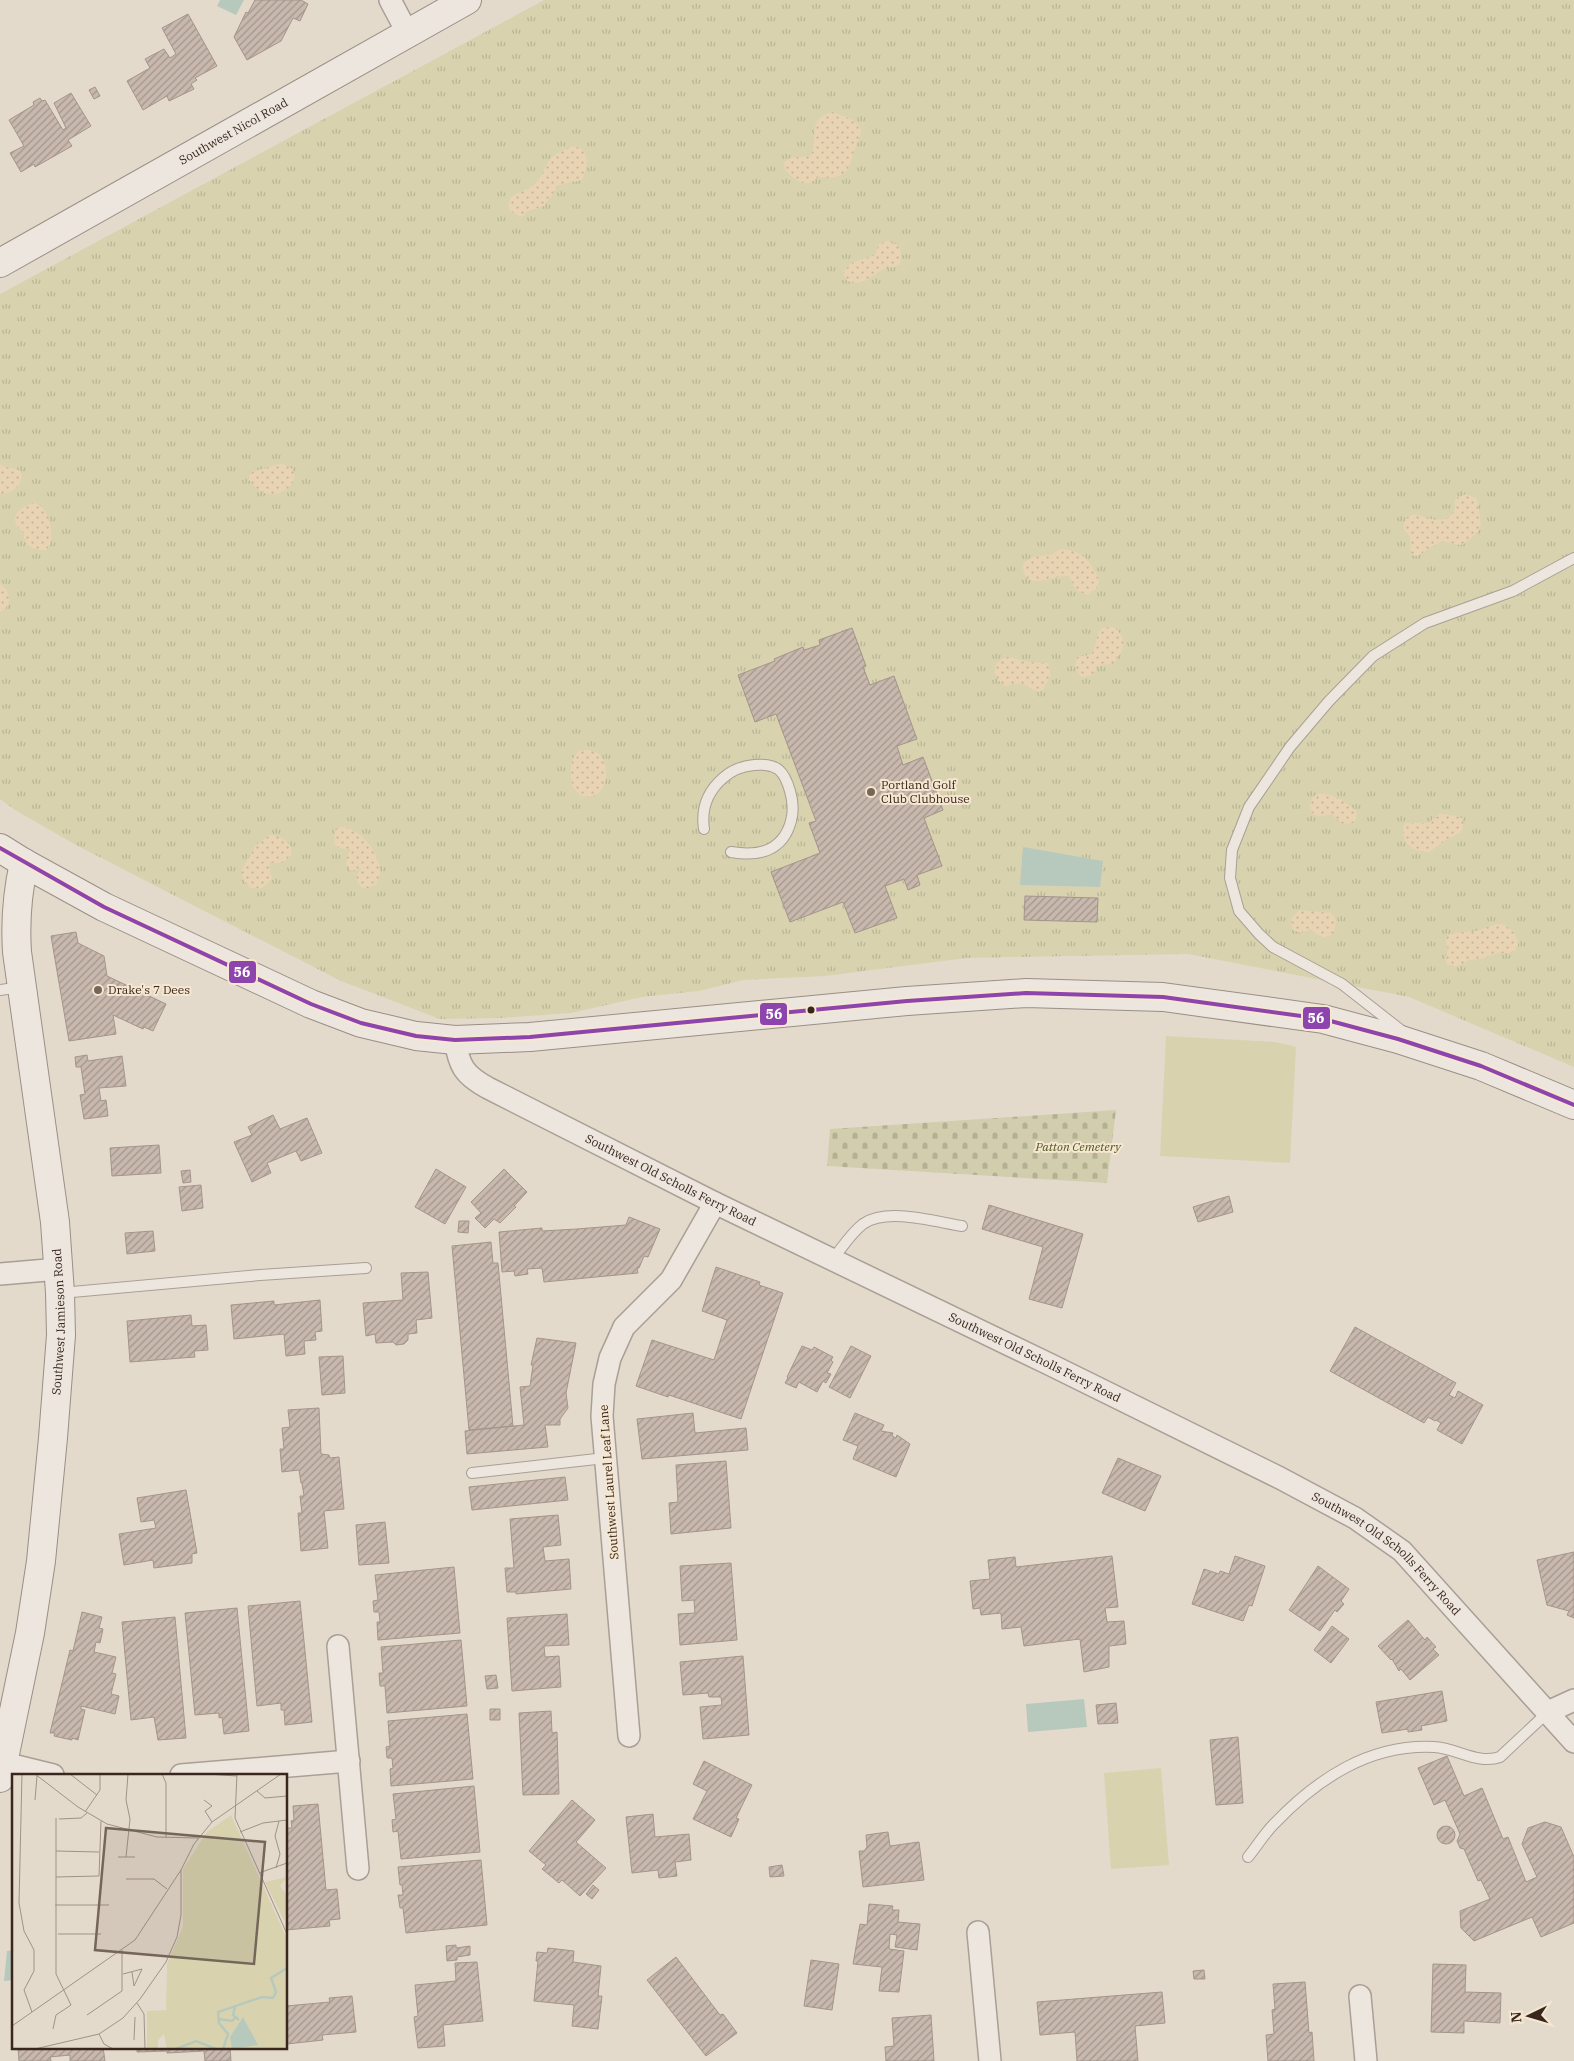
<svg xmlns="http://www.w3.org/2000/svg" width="1574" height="2061" font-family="'IBM Plex Serif',serif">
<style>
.grass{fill:url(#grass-tufts)}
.sand{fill:url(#sand-dots)}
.cemetery{fill:url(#cemetery-stones)}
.garden{fill:#d8d3ae}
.water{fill:#b7c9bc}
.building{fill:url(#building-hatch);stroke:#a4958b}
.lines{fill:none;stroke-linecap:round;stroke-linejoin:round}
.lane-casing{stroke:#a99f95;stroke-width:12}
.street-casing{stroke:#a99f95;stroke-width:24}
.secondary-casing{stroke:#998f85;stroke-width:30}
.lane{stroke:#ece6de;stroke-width:10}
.street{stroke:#ece6de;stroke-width:21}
.secondary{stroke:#ece6de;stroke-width:28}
.bus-1-casing{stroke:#f6e7d1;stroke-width:8}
.bus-1{stroke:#8e44ad;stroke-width:4}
.poi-dot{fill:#75665a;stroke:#f6e7d1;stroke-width:2}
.bus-dot{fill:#39271d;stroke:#f6e7d1;stroke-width:2}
.labels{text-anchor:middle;stroke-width:4;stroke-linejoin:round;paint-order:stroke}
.street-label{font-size:12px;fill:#39271d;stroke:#f6e7d1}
.poi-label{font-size:12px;fill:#39271d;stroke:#f6e7d1;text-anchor:start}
.park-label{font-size:12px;font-style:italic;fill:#4f5623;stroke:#f6e7d1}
.inset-river{fill:none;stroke:#b7c9bc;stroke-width:2.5}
.inset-road{fill:none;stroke:#a09286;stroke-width:1}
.view{fill:#75665a;fill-opacity:0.15;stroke:#75665a;stroke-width:2.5}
.inset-edge{fill:none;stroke:#39271d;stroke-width:2.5}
.line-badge{stroke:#f6e7d1;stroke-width:2}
.badge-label{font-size:14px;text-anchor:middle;font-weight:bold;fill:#fff}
</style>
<defs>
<pattern id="grass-tufts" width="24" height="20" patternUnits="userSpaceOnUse" patternTransform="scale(1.25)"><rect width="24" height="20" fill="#d8d3ae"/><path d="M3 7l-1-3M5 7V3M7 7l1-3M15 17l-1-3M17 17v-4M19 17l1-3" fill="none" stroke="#bab595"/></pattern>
<pattern id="sand-dots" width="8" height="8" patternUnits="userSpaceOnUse" patternTransform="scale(1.25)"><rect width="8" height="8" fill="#e8d3b2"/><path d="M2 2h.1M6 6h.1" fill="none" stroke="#c8b599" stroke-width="1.8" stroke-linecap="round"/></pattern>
<pattern id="cemetery-stones" width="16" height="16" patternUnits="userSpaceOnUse" patternTransform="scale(1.25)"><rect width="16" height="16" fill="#d1cdad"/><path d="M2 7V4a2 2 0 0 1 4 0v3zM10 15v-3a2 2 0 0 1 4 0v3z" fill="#b4b094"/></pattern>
<pattern id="building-hatch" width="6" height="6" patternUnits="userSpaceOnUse" patternTransform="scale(1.25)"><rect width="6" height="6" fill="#c8b8ad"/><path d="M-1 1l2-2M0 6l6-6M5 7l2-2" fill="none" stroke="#a3968c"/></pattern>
</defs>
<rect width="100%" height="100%" fill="#e4dacc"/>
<path class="grass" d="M544,0H1574V1067L1409,997L1188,954L967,958L825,976L744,980L699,991L642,997L571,1013L501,1018L440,1019L341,981L76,845L15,810L0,799V294Z"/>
<path class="sand" d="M833,112L853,120L860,127C862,136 859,139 856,146C848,168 850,181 819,177C816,178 813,182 809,183C801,186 776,168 787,160C793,156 803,157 810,156C820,139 805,118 833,112Z
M573,146C592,149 588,167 582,180L559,185L544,206L528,211L523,216H519L510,211C503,192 527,193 536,183C540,179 543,172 546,166C551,155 562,150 573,146Z
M887,241C900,243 903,251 900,264C894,268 888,267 882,270C869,276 862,289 846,280L843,272L851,263L875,255L879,244Z
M0,464C7,469 15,467 22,472C23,485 13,494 0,494Z
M279,464C319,468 273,520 248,478L252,472Z
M1466,494L1476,498L1478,502L1481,526L1478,532L1464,544L1459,545L1442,541L1417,556L1411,555L1410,537L1403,528L1406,518L1414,514C1426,517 1447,527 1454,511C1455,507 1455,503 1455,499Z
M33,503C48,502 58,540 46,550C38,550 28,549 25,540C23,535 25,537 23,532C21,530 19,528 17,526C10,514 23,506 33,503Z
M1058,550C1080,547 1092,562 1099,580L1097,588L1087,595L1076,590L1070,578L1067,576C1052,576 1023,593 1023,565C1036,549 1044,562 1058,550Z
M0,584L6,589L10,599L6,608L0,612Z
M1114,627C1129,640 1124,650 1113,664L1100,665C1094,672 1090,680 1080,676L1075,666L1077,657C1081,655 1085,656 1089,655C1098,651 1094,635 1102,628Z
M1008,657L1028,662L1048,663L1051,675L1043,690C1033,694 1030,685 1021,684C1015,683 1010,685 1005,686C992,678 990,660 1008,657Z
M582,750H589L600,754C612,770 607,802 581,796L572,786C571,774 568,755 582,750Z
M1320,793C1336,796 1345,800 1357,812L1356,819L1353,823L1342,824L1332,814L1323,816L1314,815C1309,809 1309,802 1314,796Z
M1441,813L1462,818L1464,823L1461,832L1446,840L1429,852C1412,853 1398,840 1405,823H1428Z
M341,827C361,827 381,855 380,873C379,877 377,881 376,885L368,888H362L358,883L356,877L361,869L351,871L346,866L347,857L351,849L339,848L334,844L335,831Z
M270,835C282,835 294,844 291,856L282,863H270L269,866L272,879L262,888H251L243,879L241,871L256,845Z
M1300,910L1332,913L1336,921L1334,933C1325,941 1318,936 1311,929L1301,933L1293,930L1291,924L1292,917Z
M1496,924H1503L1513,931L1518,941V945L1515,951L1511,953H1498L1481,959L1469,960L1457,967L1447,964L1445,958L1448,950L1446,941L1447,936L1452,933L1476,931Z"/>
<path class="cemetery" d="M1116,1110L1107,1183L827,1166L830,1129Z"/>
<path class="garden" d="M1166,1036L1275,1042L1296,1047L1290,1163L1160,1156Z
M1161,1768L1169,1865L1111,1869L1104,1773Z"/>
<path class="water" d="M220,0H244L236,15L217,6Z
M1023,847L1103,861L1100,887L1020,885Z
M1084,1699L1087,1727L1028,1732L1026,1704Z
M14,1950V1980L4,1981L7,1951Z"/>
<path class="building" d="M255,0H301L308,4L300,21L293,18L281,41L247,60L234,37L246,12L248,13Z
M188,14L217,66L195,78L197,80L191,84L194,89L169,101L167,96L143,110L127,81L150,68L145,59L164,49L170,58L176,54L162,28Z
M95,87L100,96L94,99L89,90Z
M71,93L91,126L68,140L72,146L35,167L34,164L21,172L10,153L24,146L9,120L34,105L33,102L40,98L42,101L45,100L63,130L66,128L54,103Z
M852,628L866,666L863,667L870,685L894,676L917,739L897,746L903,765L923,757L943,810L924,818L942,866L917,875L920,885L908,890L904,879L885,886L897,918L855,933L843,902L790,922L771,872L820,853L809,823L816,821L776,714L755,722L738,675L775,661L774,659L803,647L804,650L820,645L819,640Z
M1025,896L1098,898L1097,922L1024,920Z
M76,932L78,943L104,956L107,976L166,1004L153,1031L144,1027L143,1029L113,1015L116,1034L69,1041L51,936Z
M87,1055L88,1061L122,1056L126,1086L99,1088L101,1101L106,1100L108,1116L84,1119L80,1095L85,1094L81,1067H76L75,1057Z
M273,1115L280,1129L307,1118L322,1153L301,1161L296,1151L267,1163L271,1173L252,1182L234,1142L252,1135L248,1127Z
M159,1145L161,1173L112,1176L110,1148Z
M436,1169L466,1187L445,1224L415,1207Z
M504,1169L527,1192L514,1206L516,1207L500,1223L494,1219L485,1228L475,1218L481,1213L471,1202Z
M190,1170L191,1182L183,1183L181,1171Z
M201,1185L203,1208L182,1211L179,1187Z
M1229,1196L1233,1212L1198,1222L1193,1207Z
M989,1205L1083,1234L1062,1308L1029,1299L1043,1247L982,1229Z
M629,1217L660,1229L648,1257L644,1256L639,1268H637L638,1273L544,1282L542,1268L527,1269L528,1274L515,1276L514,1271L502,1272L499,1232L542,1228V1231L577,1229L626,1225Z
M459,1221H469L468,1233L458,1232Z
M153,1231L155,1251L127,1254L125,1233Z
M491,1242L493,1263H498L513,1426L469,1430L452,1246Z
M716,1267L760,1282L759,1285L783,1293L741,1419L669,1395L668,1397L636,1386L652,1340L714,1360L727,1320L702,1311Z
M428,1272L432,1318L416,1320L417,1333L408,1334V1340L404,1344L396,1345L393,1342L376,1343L375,1334L366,1336L363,1303L403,1300L401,1273Z
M320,1300L322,1331L315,1332L316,1340L304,1341L305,1354L286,1356L284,1334L234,1339L231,1305L274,1301V1305Z
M191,1315L192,1326L206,1325L208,1350L194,1351L195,1357L130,1362L127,1321Z
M1355,1327L1456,1383L1449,1395L1455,1398L1458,1391L1483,1405L1462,1444L1437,1430L1441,1423L1436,1420L1435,1421L1428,1417L1424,1423L1330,1371Z
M537,1338L576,1343L566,1393L568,1408L560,1419V1425H545L548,1447L467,1454L465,1431L524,1425L520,1387L530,1386L533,1365H531Z
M802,1346L812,1350L814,1347L833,1357L831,1360L833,1362L827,1373L831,1374L826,1383L823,1381L817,1392L799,1382L796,1388L785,1383L788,1378L787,1377Z
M851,1346L871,1356L850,1398L829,1387Z
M343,1356L345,1393L322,1395L319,1357Z
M319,1408L321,1454L329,1455L330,1458L339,1457L344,1509L324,1511L328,1548L301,1551L298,1513H302L300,1496H304L302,1483H301L299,1470L282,1472L280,1449H284L282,1428L290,1427L288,1410Z
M693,1413L695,1433L746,1428L748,1450L642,1459L637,1419Z
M855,1413L884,1425L881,1431L893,1433L892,1436L896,1438L897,1435L910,1444L896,1477L853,1459L858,1446L843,1440Z
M1118,1458L1161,1476L1145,1511L1102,1493Z
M726,1461L731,1528L671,1534L669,1503L678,1502L676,1465Z
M565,1477L568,1500L472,1510L469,1487Z
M186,1490L197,1553L192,1554V1563L154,1568L153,1560L124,1565L119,1534L156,1528L154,1520L141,1522L137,1498Z
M558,1515L561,1545L543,1547L545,1561L569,1559L571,1589L516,1594V1592H507L505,1568H514L510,1519Z
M385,1522L389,1563L359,1565L356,1525Z
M1574,1552V1618L1567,1615L1569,1611L1547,1605L1537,1560Z
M1112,1556L1118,1607L1105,1608L1107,1622L1124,1621L1126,1644L1109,1646V1667L1084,1672L1080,1639L1024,1646L1021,1627L1002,1629L1001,1613L981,1615L980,1608L973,1609L970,1581L990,1579L988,1560L1015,1557L1016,1567Z
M1235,1556L1265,1566L1252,1606L1249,1605L1243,1621L1192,1604L1204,1569L1219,1574L1220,1571L1229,1574Z
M731,1563L737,1640L680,1645L678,1614L695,1613L694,1600L682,1601L680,1566Z
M1318,1566L1349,1589L1341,1601L1344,1604L1337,1612L1335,1610L1320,1631L1289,1610Z
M454,1567L460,1633L378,1640L377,1622H380L379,1612H374L373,1601L378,1600L375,1575Z
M300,1601L312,1722L285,1725L284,1710H281V1703L257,1706L248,1606Z
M237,1608L249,1731L224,1734L222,1717L219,1718V1713L195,1715L185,1613Z
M82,1612L102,1617L99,1628L103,1629L100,1643L96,1642L94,1652L116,1657L112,1673L116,1674L111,1694L119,1696L115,1714L81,1706V1709L85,1710L78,1740L72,1738V1740L54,1736L55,1733H50L70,1650L73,1651Z
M567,1614L569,1645L544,1646L545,1657L559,1656L561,1687L512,1691L507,1618Z
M175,1617L186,1738L158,1740L154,1717L131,1720L122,1622Z
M1408,1620L1425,1640L1427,1637L1436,1647L1433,1649L1439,1655L1410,1680L1401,1669L1399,1671L1392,1659L1391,1660L1378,1646Z
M1332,1626L1349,1639L1331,1663L1314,1650Z
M461,1640L467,1706L387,1713L385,1686H380L379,1673H383L381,1647Z
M743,1656L749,1735L703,1739L700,1707L722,1705L721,1697H709L708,1693L683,1695L680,1662Z
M496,1675L498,1688L487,1689L485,1676Z
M1442,1691L1447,1721L1421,1726L1422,1730L1408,1732V1729L1382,1733L1376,1702Z
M1116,1703L1118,1723L1098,1724L1096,1705Z
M490,1709H500V1720H490Z
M551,1711L552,1733L557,1732L559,1794L523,1795L519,1713Z
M467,1714L473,1779L391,1786L390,1769L393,1768L392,1758H387L386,1747L390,1746L388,1721Z
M1238,1737L1243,1803L1216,1805L1210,1740Z
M1447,1756L1464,1796L1482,1788L1503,1839L1508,1837L1526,1882L1537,1877L1522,1844L1528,1828L1545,1822L1561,1827L1574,1857V1923L1541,1937L1532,1917L1474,1941L1461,1928L1460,1911L1490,1899L1481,1880L1478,1881L1464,1849L1460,1848L1457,1841L1460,1834L1445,1800L1434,1805L1418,1768Z
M704,1761L752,1785L736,1818L739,1819L731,1837L693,1819L707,1791L693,1784Z
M474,1786L480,1852L401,1859L398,1831L393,1832L392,1820L396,1819L393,1794Z
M572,1800L595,1820L576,1842L606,1868L580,1896L562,1880L559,1883L542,1869L546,1865L529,1851Z
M318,1804L326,1890L337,1889L340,1919L329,1920L330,1926L286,1930V1828H292L291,1821L294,1820L293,1806Z
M653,1814L655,1837L689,1834L691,1860L675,1862L677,1876L659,1878L658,1870L632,1873L626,1817Z
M1437 1835a9 9 0 1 1 18 0a9 9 0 1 1-18 0Z
M888,1832L890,1846L919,1842L924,1880L863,1887L859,1851H864L867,1847L866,1835Z
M481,1860L487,1925L406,1933L403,1908H400L398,1895H403L402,1885H400L398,1867Z
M782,1865L784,1876L770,1877L769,1867Z
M593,1885L599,1890L592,1899L586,1894Z
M869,1904L893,1906L892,1910H899L898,1922L920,1924L917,1950L895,1947L897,1935L890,1934L889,1949L904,1951L899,1992L879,1991L882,1967L853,1964L860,1924L867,1925Z
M456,1945V1948L470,1946V1955L457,1957V1960L447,1961L446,1946Z
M548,1948L574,1951L573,1962L601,1966L598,1996H602L598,2029L572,2026L574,2005L534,2001L538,1961H536L537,1952L547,1953Z
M676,1957L720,2015L723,2014L737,2033L706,2056L647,1980Z
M811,1960L839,1964L832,2010L804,2006Z
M477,1962L483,2021L443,2025L445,2046L418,2048L414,2017L418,2016L415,1985L456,1981L455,1963Z
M1433,1964L1466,1965L1465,1992L1501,1993L1500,2023L1464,2021V2033L1431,2032Z
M1204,1970L1205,1979H1194L1193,1971Z
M1305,1982L1309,2033L1312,2032L1314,2061H1268L1266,2035L1274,2034L1272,2010L1275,2009L1273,1984Z
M1162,1992L1165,2023L1135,2026L1138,2061H1077L1075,2032L1040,2035L1037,2002Z
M352,1996L356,2032L322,2035L323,2040L287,2044L286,2006L330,2002L329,1998Z
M931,2015L934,2061H886L885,2047L894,2046L892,2018Z
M18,2047H103L105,2061H70V2055L50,2057L51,2061H19Z
M137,2047H230L231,2061H205L204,2051L167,2053V2051L137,2052Z"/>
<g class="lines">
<g class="lane-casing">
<path id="lane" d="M704,829C701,809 707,792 723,778C732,770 742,766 754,765C762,764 773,765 779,770C785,775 788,784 790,791C793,801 794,810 791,821C783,851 759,857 731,852
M0,990L21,987
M1402,1031L1342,984L1273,947L1259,934L1239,911L1230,878L1232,850L1249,807L1290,747L1329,701L1373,656L1425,623L1513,591L1574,558
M832,1260C842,1248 851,1233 863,1224C887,1207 936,1222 962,1226
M61,1293L260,1275L366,1268
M472,1473L605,1458
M1248,1857C1257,1846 1264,1834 1274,1824C1317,1779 1369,1744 1434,1747C1457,1748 1478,1765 1500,1757L1548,1712"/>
</g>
<g class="street-casing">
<g id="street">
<path d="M390,0L408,34"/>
<path id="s1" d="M455,1040C459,1066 464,1075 488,1088L715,1203L1051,1365L1280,1478L1355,1518L1402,1551L1574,1742"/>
<path d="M0,1274L59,1269"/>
<path d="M338,1646L358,1869"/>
<path d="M1548,1712L1574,1700"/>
<path d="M629,1736L602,1416L604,1384L610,1358L624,1327L671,1280L715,1203"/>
<path d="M0,1762L53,1775"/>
<path d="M181,1775L349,1761"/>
<path d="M978,1932L990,2061"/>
<path d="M1360,1996L1366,2061"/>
</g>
</g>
<g class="secondary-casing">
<g id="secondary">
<path id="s2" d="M0,263L467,0"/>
<path d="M0,848L24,863L104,907L311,1004L361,1023L416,1036L455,1040L530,1037L907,1001L1026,993L1163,997L1323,1019L1398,1039L1481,1066L1574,1105"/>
<path id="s3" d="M0,1778L30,1633L41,1561L53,1438L61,1335L60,1293L55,1222L17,952C15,921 17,894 24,863"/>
</g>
</g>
<use href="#lane" class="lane"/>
<use href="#street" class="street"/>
<use href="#secondary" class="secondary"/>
<g class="bus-1-casing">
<path id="bus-1" d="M0,848L104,907L311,1004L361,1023L416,1036L455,1040L530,1037L907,1001L1026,993L1163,997L1323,1019L1398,1039L1481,1066L1574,1105"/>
</g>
<use href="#bus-1" class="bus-1"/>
</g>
<g class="poi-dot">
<circle cx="871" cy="792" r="5"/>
<circle cx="98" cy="990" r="5"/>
</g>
<circle class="bus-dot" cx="811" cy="1010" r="4.5"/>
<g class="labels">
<g class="street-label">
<text dy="4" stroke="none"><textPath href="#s2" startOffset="268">Southwest Nicol Road</textPath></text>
<text dy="4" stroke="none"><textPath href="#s1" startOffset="266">Southwest Old Scholls Ferry Road</textPath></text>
<text dy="4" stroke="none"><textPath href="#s3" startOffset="461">Southwest Jamieson Road</textPath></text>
<text dy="4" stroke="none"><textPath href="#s1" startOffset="671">Southwest Old Scholls Ferry Road</textPath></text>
<text transform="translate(609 1482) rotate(-94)" y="4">Southwest Laurel Leaf Lane</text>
<text dy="4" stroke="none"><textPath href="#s1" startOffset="1076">Southwest Old Scholls Ferry Road</textPath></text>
</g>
<g class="poi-label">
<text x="881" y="789">Portland Golf<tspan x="881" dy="14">Club Clubhouse</tspan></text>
<text x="108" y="994">Drake's 7 Dees</text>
</g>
<g class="park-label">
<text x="1078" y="1151">Patton Cemetery</text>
</g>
</g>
<g transform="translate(12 1774)">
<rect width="275" height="275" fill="#e4dacc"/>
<path d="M219,41L275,165V275H155L152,260L146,266V275H135V237L154,236L155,190L171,153V95L195,58Z" fill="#d8d3ae"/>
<path d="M269,265L275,266V275H238Z" fill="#d8d3ae"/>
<path d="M275,103L268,112L275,121L273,148L253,108Z" fill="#d8d3ae"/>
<path d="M231,243L246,271L220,275L218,263Z" fill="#b7c9bc"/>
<path class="inset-river" d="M223,233L221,241L227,246M207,245L220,247L223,244M164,275L184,267L204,275M211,275L216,260L207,249L206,238L250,223L261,224L264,218L259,204L275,194"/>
<path class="inset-road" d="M10,0L7,129L12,157L22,176V197L12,216L20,238M23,0L66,33L95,50L145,63L186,64M58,0L85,21M150,0L154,9V64M195,0L225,2M225,0L223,44L275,160M245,17L253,24L275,22M23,26L25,2M192,26L200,32L193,37L200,48M73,38L88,16V0M47,45L69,44L75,39M228,58L251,49L275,46M44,77L87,78M106,83H123M114,83L118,45L114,26L116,0M264,94L268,80L263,62L267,47M247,99L275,89M44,103L87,102L89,47M114,105H142L155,115M43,131H97M46,160H89M111,200L130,195L122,212L120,198M125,229L132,240L133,275M75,241L110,217V176M0,252L123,166L169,96M41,255L44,241L59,231L44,200V44M87,260L92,270L101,275M122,266L123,243M23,275L87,260L111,244L128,225L154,188L165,163L169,141V96L182,70L200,48L269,0"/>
<path class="view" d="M94,54L253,68L242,190L83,176Z"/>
<rect width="275" height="275" class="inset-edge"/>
</g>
<g class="line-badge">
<rect x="228" y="960" width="29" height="24" rx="5" fill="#8e44ad"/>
<rect x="759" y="1002" width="29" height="24" rx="5" fill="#8e44ad"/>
<rect x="1302" y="1006" width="29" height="24" rx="5" fill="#8e44ad"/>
</g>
<g class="badge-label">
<text x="242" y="977">56</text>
<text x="774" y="1019">56</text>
<text x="1316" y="1023">56</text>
</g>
<g transform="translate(1529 2016) rotate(265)" stroke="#f6e7d1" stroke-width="4" paint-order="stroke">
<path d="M0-4L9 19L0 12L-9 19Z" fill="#39271d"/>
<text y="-8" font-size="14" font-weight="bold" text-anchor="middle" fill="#39271d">N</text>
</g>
</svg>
